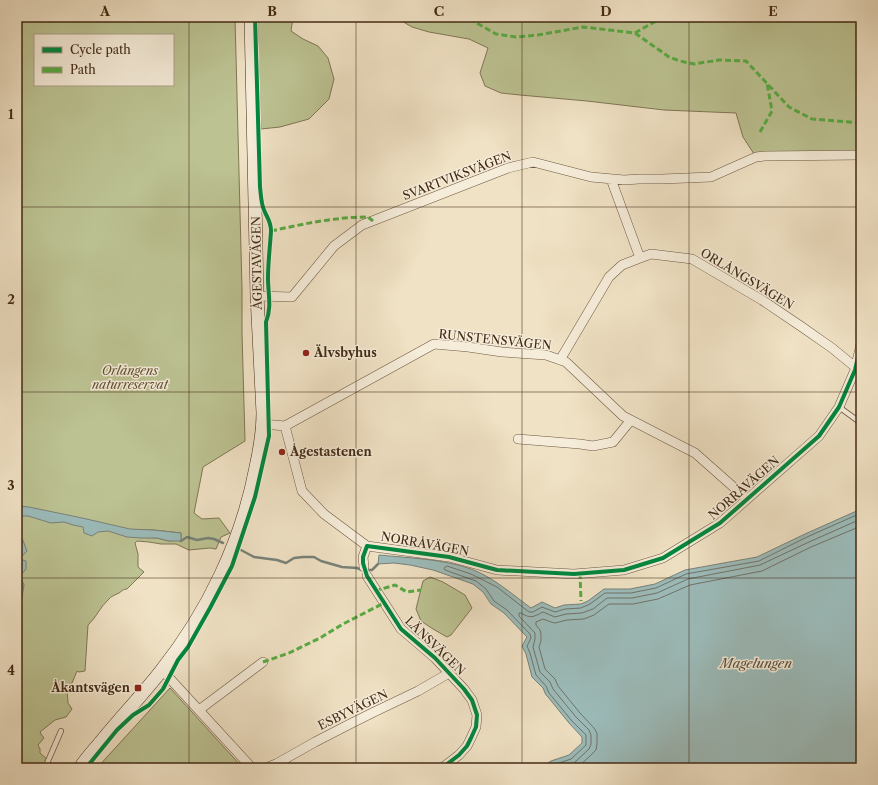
<svg xmlns="http://www.w3.org/2000/svg" width="878" height="785" font-family="'Libre Caslon Text',serif">
<style>
.green{fill:#bcc292;stroke:#807654;fill-rule:evenodd}
.water{fill:#9cbcbb;stroke:#788279}
.lines{fill:none;stroke-linecap:round;stroke-linejoin:round}
.shore{stroke:#707368;stroke-width:1}
.stream{stroke:#788279;stroke-width:2.5}
.lane-casing{stroke:#6e5842;stroke-width:6}
.street-casing{stroke:#6e5842;stroke-width:10}
.secondary-casing{stroke:#432a16;stroke-width:14}
.lane{stroke:#f5ecd9;stroke-width:4.5}
.street{stroke:#f5ecd9;stroke-width:9}
.secondary{stroke:#f5ecd9;stroke-width:13}
.quiet{stroke:#56ab42;stroke-width:3;stroke-dasharray:6 3;stroke-linecap:butt}
.cycleway-casing{stroke:#f5ecd9;stroke-width:6}
.cycleway{stroke:#00873e;stroke-width:4}
.grid{fill:none;stroke:#432a16;stroke-width:1;stroke-opacity:0.55}
.poi-dot{fill:#8f2418;stroke:#f5ecd9;stroke-width:1.5}
.labels{text-anchor:middle;stroke-width:3;stroke-linejoin:round;paint-order:stroke}
.street-label{font-size:12px;fill:#432a16;stroke:#f5ecd9}
.poi-label{font-size:12px;font-weight:bold;fill:#432a16;stroke:#f5ecd9;text-anchor:start}
.park-label{font-size:12px;font-style:italic;fill:#615035;stroke:#f5ecd9}
.water-label{font-size:13px;font-style:italic;fill:#594e3f;stroke:#f5ecd9}
.neatline{fill:none;stroke:#432a16;stroke-width:1.5}
.grid-label{font-size:13px;text-anchor:middle;font-weight:bold;fill:#432a16}
</style>
<rect width="100%" height="100%" fill="#f0e2c5"/>
<filter id="stains"><feTurbulence type="fractalNoise" baseFrequency=".005" numOctaves="4"/><feColorMatrix values="0 0 0 0 .2 0 0 0 0 .09 0 0 0 0 .02 0 0 0 .5 -.17"/></filter>
<radialGradient id="worn" r=".72"><stop offset=".6" stop-color="#630" stop-opacity="0"/><stop offset="1" stop-color="#630" stop-opacity=".3"/></radialGradient>
<path class="green" d="M17,17H235L242,289V333L245,441L203,467L194,513L202,519L219,518L230,533L221,537L216,549L210,548L189,550L176,544H161L149,542L137,541L135,543L138,554V567L144,572L127,589C123,589 122,591 119,593C115,595 111,596 108,600C100,607 96,618 88,625L85,671L79,672L77,671L72,683L67,689L68,703L72,709L66,717L55,720L40,732L41,734L44,738L38,745L40,749V753L57,768H17ZM35,35H173V85H35ZM132,530H154L181,533V540L169,541L157,538L134,537Z
M257,17H293L291,31L303,39L318,46L328,58L334,79L329,99L309,119L280,127L261,129Z
M395,17H861V155L756,157L743,137L736,113L664,110L587,101L520,95L501,93L485,86L480,73L488,48L469,39L429,32L412,27Z
M430,577L443,582L465,595L472,608L451,635L447,637L433,629L421,621L416,609L423,581Z
M170,688L243,768H97Z"/>
<path class="water" d="M17,506L29,507L82,518L130,529L153,530L181,533V541H169L157,538H141L127,537L108,531L98,532L92,536L84,533L83,527L73,525L64,522L51,523L28,516H17Z
M861,509V768H540L551,761L569,755L582,743V737L569,723L548,697L546,695L543,688L532,677L526,654L522,646L527,637L504,613L491,604L483,592L473,584L433,570L410,565L394,563L378,564L379,555C409,558 443,559 471,569C493,577 513,595 531,608L542,602L555,608L564,605L581,604L588,601L604,589H630L655,584L685,570L757,557L805,534Z
M17,529L22,538L27,551L19,559L26,561V569L20,576L24,585L22,597L17,595Z"/>
<g class="lines">
<path class="shore" d="M548,768L553,765L571,759L586,745V735L572,721L549,693L546,686L536,675L530,653L527,646L531,638L530,634L507,610L494,601L486,589L476,581L445,570L444,568L445,567L447,566L471,574L497,587L529,612H533L542,607L555,612L565,609L581,608L590,604L605,593H631L656,588L686,574L759,561L807,537L861,513
M559,768L574,763L589,749L591,744V735L589,730L576,717L553,689L550,682L540,672L533,647L535,639V633L519,616V613H521C531,619 533,617 543,612L555,617L566,614L582,613L593,609L607,598H632L657,593L688,579L760,565L809,542L861,519
M577,768L592,754L596,750L597,744V733L594,728L580,713L558,686L555,679L545,669L539,647L541,641V634L540,630L536,625V622L543,619L551,622L555,623L567,620L584,619L594,615L609,604H633L658,599L690,585L762,571L811,547L861,526"/>
<path class="stream" d="M181,541L187,537L197,540L208,538L214,539L223,543
M241,550L254,557L277,560L286,563L294,558L303,557H314L321,561L342,567L357,568L362,570H372L378,564"/>
<g class="lane-casing">
<path id="lane" d="M839,407L861,423
M45,768L61,731"/>
</g>
<g class="street-casing">
<path id="street" d="M611,179L640,258L651,254L692,259L762,300L802,327L832,348L860,371
M257,296L292,297L334,246L362,225L508,168L533,162L591,177L624,180L639,179H662L711,177L756,157L765,156L861,155
M560,360L609,277L622,265L640,258
M263,424L285,426
M285,426L302,491L324,514L367,546L449,557L497,570L574,574L624,570L663,558L720,523L819,436L839,407L855,370L861,344
M285,426L434,344L468,347L502,352L546,355L566,362L623,416L695,453L747,499
M518,439L580,444L593,446L613,442L631,420
M364,567L363,557L367,546
M367,576L401,629L435,658L449,673L464,689L472,700L477,715L476,727L471,738L467,746L459,755L442,768
M162,670L252,768
M199,710L263,662
M266,768L276,764L315,742L346,726L374,712L418,691L449,673"/>
</g>
<g class="secondary-casing">
<path id="secondary" d="M80,768C87,757 96,748 104,738C123,715 143,694 161,671C208,612 242,541 256,467C260,449 263,431 263,413L257,296L251,17"/>
</g>
<use href="#lane" class="lane"/>
<use href="#street" class="street"/>
<use href="#secondary" class="secondary"/>
<path class="quiet" d="M471,17L475,22L496,34L516,37L538,35L583,27L635,33L669,57L680,61L694,64L719,60L746,61L789,107L812,119L861,123
M635,33L663,17
M760,132L772,111L767,83
M271,231C303,224 335,217 368,217L373,221
M580,573L581,601
M375,591L395,585L407,592L421,590
M263,662L289,653L320,638L343,624L384,603"/>
<g class="cycleway-casing">
<path id="cycleway" d="M86,768L117,730L133,715L149,705L163,689L178,660L188,647L210,608L232,566L255,497L269,436L266,322C272,308 268,293 268,278C268,263 270,247 271,231C271,221 267,218 264,210C261,203 261,195 260,187L255,17
M442,768L459,755L467,746L471,738L476,727L477,715L472,700L464,689L449,673L435,658L401,629L367,576L363,563V557L367,546L449,557L497,570L574,574L624,570L663,558L720,523L819,436L839,407L855,370L861,344"/>
</g>
<use href="#cycleway" class="cycleway"/>
</g>
<path class="grid" d="M189,17V768M356,17V768M522,17V768M689,17V768M17,207H861M17,392H861M17,578H861"/>
<g class="poi-dot">
<circle cx="306" cy="353" r="4"/>
<circle cx="282" cy="452" r="4"/>
<rect x="134" y="684" width="8" height="8" rx="2"/>
</g>
<g class="labels">
<g class="street-label">
<text transform="translate(457 176) rotate(-21)" y="4">SVARTVIKSVÄGEN</text>
<text transform="translate(257 263) rotate(-91)" y="4">ÅGESTAVÄGEN</text>
<text transform="translate(747 279) rotate(31)" y="4">ORLÅNGSVÄGEN</text>
<text transform="translate(495 340) rotate(6)" y="4">RUNSTENSVÄGEN</text>
<text transform="translate(744 488) rotate(-41)" y="4">NORRÅVÄGEN</text>
<text transform="translate(425 544) rotate(10)" y="4">NORRÅVÄGEN</text>
<text transform="translate(435 646) rotate(44)" y="4">LÄNSVÄGEN</text>
<text transform="translate(353 710) rotate(-26)" y="4">ESBYVÄGEN</text>
</g>
<g class="poi-label">
<text x="314" y="357">Älvsbyhus</text>
<text x="290" y="456">Ågestastenen</text>
<text x="130" y="692" text-anchor="end">Åkantsvägen</text>
</g>
<g class="park-label">
<text x="130" y="375">Orlångens<tspan x="130" dy="14">naturreservat</tspan></text>
</g>
<g class="water-label">
<text x="756" y="668">Magelungen</text>
</g>
</g>
<rect width="878" height="785" fill="none" stroke="#f0e2c5" stroke-width="44"/>
<rect x="34" y="34" width="140" height="52" fill="#f5ecd9" stroke="#ae9e8b"/>
<rect x="42" y="47" width="20" height="6" fill="#00873e" stroke="#ae9e8b"/>
<text x="70" y="54" font-size="12" fill="#432a16">Cycle path</text>
<rect x="42" y="67" width="20" height="6" fill="#56ab42" stroke="#ae9e8b"/>
<text x="70" y="74" font-size="12" fill="#432a16">Path</text>
<rect x="22" y="22" width="834" height="741" class="neatline"/>
<g class="grid-label">
<text x="105" y="16">A</text>
<text x="272" y="16">B</text>
<text x="439" y="16">C</text>
<text x="606" y="16">D</text>
<text x="773" y="16">E</text>
<text x="11" y="119">1</text>
<text x="11" y="304">2</text>
<text x="11" y="490">3</text>
<text x="11" y="675">4</text>
</g>
<rect width="100%" height="100%" filter="url(#stains)"/>
<rect width="100%" height="100%" fill="url(#worn)"/>
</svg>
